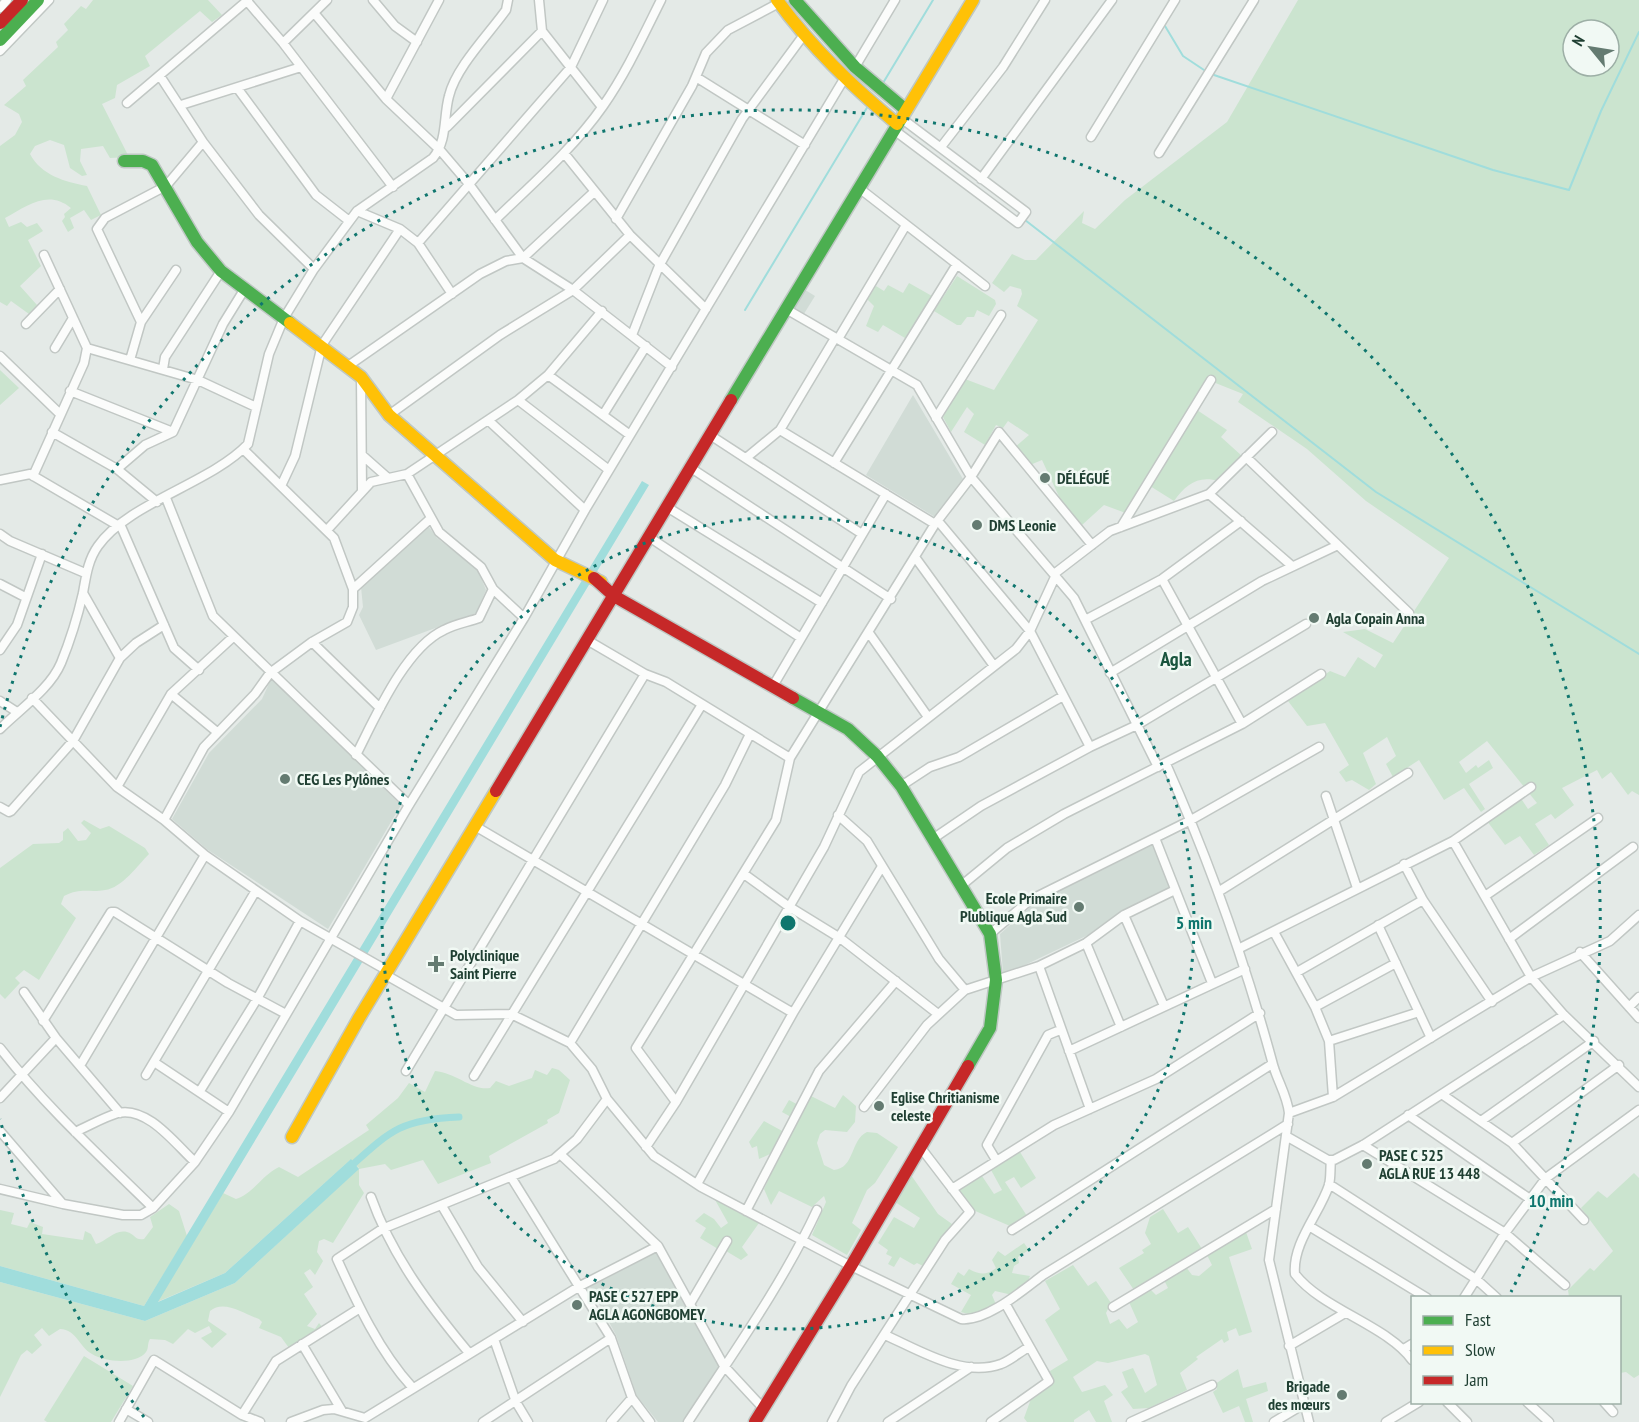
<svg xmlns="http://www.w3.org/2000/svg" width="1639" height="1422" font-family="'PT Sans Narrow',sans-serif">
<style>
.built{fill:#d1dcd6}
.green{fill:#cbe4cf;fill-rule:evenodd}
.water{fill:#a0dddc}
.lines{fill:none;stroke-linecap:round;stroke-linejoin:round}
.stream{stroke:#a0dddc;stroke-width:2}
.canal{stroke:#a0dddc;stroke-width:7}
.street-casing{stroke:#c1c7c4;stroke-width:11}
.fast-casing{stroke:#bfc8c4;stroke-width:15}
.slow-casing{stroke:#bfc8c4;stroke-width:15}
.jam-casing{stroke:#bfc8c4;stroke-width:15}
.street{stroke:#fbfcfb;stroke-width:8}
.fast{stroke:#4caf50;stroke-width:12}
.slow{stroke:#ffc107;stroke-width:12}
.jam{stroke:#c62828;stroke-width:12}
.ring{fill:none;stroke:#0f766e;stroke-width:3;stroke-dasharray:3 6}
.poi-dot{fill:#647b71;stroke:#f1f9f4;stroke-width:2}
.labels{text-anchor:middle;stroke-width:5;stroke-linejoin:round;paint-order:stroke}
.poi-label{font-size:16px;font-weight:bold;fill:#1f3f32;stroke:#f1f9f4;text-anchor:start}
.quarter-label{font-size:20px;font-weight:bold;fill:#19543d;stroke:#f1f9f4}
.centre{fill:#0f766e;stroke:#f1f9f4;stroke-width:3}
.ring-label{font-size:18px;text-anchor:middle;font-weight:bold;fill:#0f766e;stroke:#f1f9f4;stroke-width:5;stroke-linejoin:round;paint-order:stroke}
</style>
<rect width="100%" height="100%" fill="#e4eae7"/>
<path class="built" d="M802,288L815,296L802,317L789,308Z
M913,395L963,479L935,517L866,475Z
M429,527L437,538L478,570L486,590L476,613L376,650L359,615L363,607L361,587Z
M272,677L401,805L328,929L208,850L172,819L209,753L262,699Z
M1153,845L1170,888L1121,911L1088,935L1006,974L1003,973L1000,934L1036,902Z
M657,1252L720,1366L683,1422H658L637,1396L616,1335L590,1287Z"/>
<path class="green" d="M93,0H208L222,15L212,22L200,11L145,56L150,66L117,85L115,98L102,104L129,157L110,158L103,146L81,149L80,161L87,175L82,176L70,168L64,145L50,140L35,146L30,154C41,175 65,182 87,186L101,215L91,220L84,210L70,218L74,228L68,232L62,221L65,217L64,214L71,208C48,189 27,206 5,218L9,227L21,222L27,227L37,223L43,231L28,240L41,266L20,286L37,305L29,314L11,301L7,306L0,302V146L15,135L22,122L19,114L4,105L26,86L23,80L58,47L56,42L68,30L64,24L81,6L86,9Z
M1298,0H1639V795L1632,791L1628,795L1611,772L1602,779L1597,770L1562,788L1574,805L1555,819L1551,814L1535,824L1549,845L1534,855L1520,836L1505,845L1487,821L1520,797L1528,809L1537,803L1487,741L1459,762L1466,773L1476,765L1478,768L1489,760L1493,768L1469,784L1485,809L1481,812L1464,788L1444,800L1419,760L1393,777L1386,764L1396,756L1387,737L1363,753L1376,784L1369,790L1352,780L1346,782L1339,772L1349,765L1325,723L1307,726L1288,701L1330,671L1345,677L1358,657L1375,668L1383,655L1343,632L1365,629L1393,643L1449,558L1366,501L1307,449L1238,402L1243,394L1213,382L1197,410L1227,430L1221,437L1242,456L1219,481C1198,475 1186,484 1174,501L1150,486L1131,515L1104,505L1082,525L1062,503L1042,460L1030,465L1015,447L1029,435L1008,421L1003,428L996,425L985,445L964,432L974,414L967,407L951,432L943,417L965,379L994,390L1038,320L1017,306L1022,294L1021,289L1010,286L1004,292L992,283L1012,254L1025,260H1036L1084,211L1082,223L1095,229L1125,200L1227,122ZM1573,30H1609V66H1573Z
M957,276L995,300L996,304L989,316L977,310L974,317H967L961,325H957L934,311Z
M909,283L932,296L905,338L883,325L878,332L866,326L874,306L867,299L876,286L884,291L888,285L903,293Z
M0,370L19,388L0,405Z
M84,820L100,829L109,826L145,848L149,854C138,865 122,888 105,890C88,893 82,887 64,896L61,904L76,918L39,980L24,970L15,978L20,983L5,999L0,994V868L33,844L59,843L63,840V832L68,828L78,841L86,840L91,833L81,823Z
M552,1068L559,1070L570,1080L559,1113L547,1120L548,1123L489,1156L491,1163L438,1184L423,1160L391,1170L385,1164L359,1169V1185L364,1193L333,1243L324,1239L319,1241L317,1252L323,1261L315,1275L310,1269L304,1273L313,1287L304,1294L317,1314L307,1326L315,1329L319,1323L324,1329L289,1348L281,1337L259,1328L262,1322L259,1319C244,1314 224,1299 210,1311L208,1321L227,1334L212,1348L201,1338L212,1332L209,1326L195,1333L188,1329L173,1344L165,1340L150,1339C147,1344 149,1348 146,1352C137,1365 104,1362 92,1354C79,1347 77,1330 60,1329L49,1336L42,1328L34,1335L42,1345L32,1354L27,1350L21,1355L0,1397V1282L145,1321L235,1283L359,1168L350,1160L225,1273L157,1302L223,1193L236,1199C253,1194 262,1175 279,1167L298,1177L369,1130L366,1125L398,1098L409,1083L425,1092L435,1071C456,1073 473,1091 490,1088L496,1081L509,1086L532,1078L535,1070L547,1075Z
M843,1095L856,1106L855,1122L847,1132L825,1130L820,1134L817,1143L824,1165L834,1170C855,1168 850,1140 867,1132L877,1133L898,1147L875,1183L867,1190L852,1223L861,1230L847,1255L812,1235L826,1202L824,1196L812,1207L779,1191L771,1205L764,1189L783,1148L759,1159L757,1146L752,1148L749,1142L764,1121L784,1132L791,1117L782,1112L789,1100L804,1108L811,1096L835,1108Z
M1020,1152L1036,1178L1021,1188L1014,1177L1005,1182L1027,1216L1010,1226L973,1210L958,1190L982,1176L994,1194L1002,1190L991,1170Z
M1634,1173L1639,1178V1375L1634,1378L1626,1372L1620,1373V1298L1569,1297L1568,1290L1590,1268L1594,1271L1613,1251L1581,1208L1598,1191L1607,1198Z
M911,1175L938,1214L952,1224L923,1266L917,1263L914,1265L900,1257L894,1267L888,1264L892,1257L886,1254L888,1250L878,1243L894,1217L914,1228L920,1218L895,1202Z
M714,1198L759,1223L742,1247L748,1255L741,1260L726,1251L732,1240L725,1237L718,1249L700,1238L706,1228L695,1221L704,1213L714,1219L721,1228L728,1223Z
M169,1204L179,1211L187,1236L144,1306L0,1266V1210L14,1213L11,1224L27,1228L30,1222L43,1227L42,1234L83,1240L85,1231L91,1234L96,1244C107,1241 115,1229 127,1232C135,1234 135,1241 144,1239L153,1227L150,1217Z
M1163,1209L1178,1233L1188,1227L1202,1249L1134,1290L1119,1268L1144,1253L1142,1250L1151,1244L1145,1233L1150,1217Z
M1246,1232L1252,1249L1229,1257L1252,1332L1239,1336L1236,1328L1227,1332L1229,1340L1224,1343L1222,1339L1196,1357L1198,1359L1180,1373L1187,1390L1149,1408L1133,1409L1121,1392L1128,1387L1122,1372L1133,1368L1145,1393L1157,1385L1149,1356L1145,1354L1108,1363L1097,1361L1073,1377L1082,1392L1105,1385L1113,1395L1104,1401L1112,1422H1096L1089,1410L1074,1420V1422H1027L1024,1418L1032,1396L1052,1384L1050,1371L1068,1360L1045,1320L1060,1309L1045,1281L1073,1265L1088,1286L1096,1281L1111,1303L1106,1313L1110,1324L1119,1319L1127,1329L1138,1322L1129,1302L1150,1289L1156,1295L1168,1288L1164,1280L1186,1267L1192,1275L1199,1276L1212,1265L1207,1255Z
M1024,1243L1029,1250L1018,1257L1019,1263L1014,1266L1012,1273L1030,1276L1025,1288L1027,1294L1014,1303L1008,1294L995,1291L992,1295L997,1307L971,1315L961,1312L971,1295L951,1284L958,1272L964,1276L969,1269C978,1274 987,1276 996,1268L992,1260L998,1251L1005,1256Z
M84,1356L133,1386L111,1422H47L44,1420Z
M1238,1369L1243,1388L1266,1382L1268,1391L1246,1399L1253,1422H1245L1239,1406L1223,1413L1213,1392L1217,1389L1215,1384Z"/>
<path class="water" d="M642,481L649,485L158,1302L225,1273L351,1159L359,1169L235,1283L145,1321L0,1282V1266L144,1306Z"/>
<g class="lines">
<path class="stream" d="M1165,26L1183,56L1204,70
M1214,75L1493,170L1569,190L1601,111L1639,32
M883,83L933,0
M1025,220L1376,492L1639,654
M745,310L868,106"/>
<path class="canal" d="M349,1168C390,1131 401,1119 459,1117"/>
<g class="street-casing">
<path id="street" d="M373,0L395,26L417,42
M539,0L542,31L602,107
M247,1L283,43L393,187
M0,8L7,0
M315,14L386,99L440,150L469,184L523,258L573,290L672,367
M283,43L327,0
M0,51L49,0
M855,67L895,0
M160,76L203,142L259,215L314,269
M696,77L805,145
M238,89L316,195L348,220
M386,99L439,0
M127,103L248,0
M181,105L301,67
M447,127L542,31
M894,130L1018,223L1026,212L901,118
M1091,137L1175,0
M941,147L1003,67L1045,0
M564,153L630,235L706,309
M1159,153L1254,0
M981,179L1112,0
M859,188L985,286
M357,211L400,229L418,243L452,294
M616,219L692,86L706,53L728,30L779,3
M495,220C532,184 573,149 603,106C626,73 643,36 661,0
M418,243L571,67L603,0
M786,309L917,385L971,477L1074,598L1158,767
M141,322L97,229L105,218L166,186L203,142
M26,324L60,289
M632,335L659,266L742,119L803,36
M838,339L906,225
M55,348L73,318
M87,348L198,380L256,407
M0,356L60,414
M130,360L141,322L176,270
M348,366L480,274L506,261L523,258L594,192
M163,369L165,357L221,271
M548,375L630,435
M361,378L362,491
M70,391L173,432
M518,400L609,470
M389,415L500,335L573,290L630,235
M603,415L646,346
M936,418L1001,315
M488,420L585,510
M780,430L935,524
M52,432L117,469L157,502
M710,435L862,534
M362,455L388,478
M1246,457L1409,613
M746,458L780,430L835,338
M834,463L957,264
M691,468L891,599
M117,469L145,445L173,432L223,324L244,290
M407,474L439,532L481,567L493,589L524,618
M33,476L84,363L87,348L44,255
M0,480L30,474L117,525
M281,486L295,456L322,345L400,229
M1209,494L1292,566
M166,498L213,616L409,805
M667,507L822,603
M938,521L1030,631L1090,747
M120,524L174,648L199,670
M1121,527L1211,380
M327,530L371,482L407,474L518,400L548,375L602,311
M0,534L10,541L85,573
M649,537L801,638
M915,557L994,666
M1054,574L1110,531L1209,494L1272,432
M1162,579L1242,724
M0,584L25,597
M353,589L430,519
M83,593L120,658
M1085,620L1162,579L1241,521
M869,633L928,717
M587,640L645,674L666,682L790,758
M312,642L380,708
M0,650L17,625L42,554
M1110,673L1262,581L1336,546
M773,686L886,494
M171,694L217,732
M32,698L117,787L164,820L205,855L300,921L388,971
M0,701L17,712
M0,729C20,709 50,689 61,663C70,641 78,615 83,593C86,576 88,560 98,546C128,503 211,483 248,444L269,354L284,318L314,269L357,211L433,158C448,139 443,118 449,96C456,67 489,34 506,10L508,0
M356,755C375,718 405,648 444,630C455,624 468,622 479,618L493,589
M1166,764C1209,860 1244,959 1272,1061C1276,1079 1287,1094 1289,1113L1269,1260L1309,1422
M901,786L930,767L959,757L1063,696
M117,787L171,694L233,637
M1326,796L1357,888
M0,807L9,812L11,811L73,741L120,658L136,643L164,625
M838,815L867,841L939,959L965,990L1039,966L1086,943L1124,915L1175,890
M164,820L204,747L255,694L270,673L312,642L347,622L353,607V589L334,538L243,449
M475,826L793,1013
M934,838L981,806L1090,747L1137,725L1306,624
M1155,838L1212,983
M1453,841L1531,977L1564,1015L1639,1087
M1404,864L1423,900L1492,1002
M744,874L788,906L840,938L938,1014
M962,885L1007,848L1064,814L1242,724L1321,674
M1218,892L1408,773
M1485,896L1598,818
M1124,915L1164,1006
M1378,925L1431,1038
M1274,932L1315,1007L1329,1041L1333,1097
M990,934L1030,900L1191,820L1319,747
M1509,939L1633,847
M1086,943L1121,1027
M1238,949L1453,841L1531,787
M1580,952L1639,1018
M1039,966L1090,1109
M1297,972L1423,900
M386,975L456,1015L511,1014L570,1043L592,1069L607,1099L654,1156L701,1187L851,1266L961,1319C986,1322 1023,1290 1043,1275L1288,1124
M24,992L56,1038L120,1113
M1315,1007L1396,963
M1629,1007L1639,997
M43,1021L111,912H115L228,983L286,1014
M1329,1041L1419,1012
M570,1043L725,785L750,734
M0,1048C45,1106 100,1156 153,1208
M1069,1051L1245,969
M154,1062L229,1112
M81,1064L205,855
M406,1071L645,674
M146,1075L255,892
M474,1076L701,706
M200,1091L257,999L300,921
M1443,1095L1512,1143L1584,1220
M0,1098L56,1038
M676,1102L636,1048L776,820L790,758L935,524L971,477L999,432L1092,545
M864,1107L927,1025L965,990
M1289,1113L1333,1097L1531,977L1610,941L1639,915
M1408,1115L1530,1199
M1481,1121L1594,1041
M0,1131L62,1203
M75,1132C89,1126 104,1117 118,1113C148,1106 176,1145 195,1162
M1286,1136L1328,1160H1334L1363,1145L1564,1015
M1512,1143L1619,1065
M1363,1145L1505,1233L1565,1285
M646,1147L676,1102L824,847L859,772L1016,649L1030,631L1055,577
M561,1155L658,1246L724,1366L763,1408
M996,1160L987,1145L1048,1035L1060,1030
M1331,1160C1330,1168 1331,1177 1329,1185C1320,1213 1292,1243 1295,1274C1322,1309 1388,1326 1412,1360
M511,1177L611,1338L632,1398L650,1422
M697,1184L793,1013L881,868
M1329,1184L1476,1279L1497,1298
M0,1189L63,1204L123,1215H141L153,1208L195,1162L229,1112L409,805L524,618L585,510L844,79
M952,1189L1054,1125L1156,1079L1260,1013
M371,1197C392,1256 429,1305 469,1353
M442,1206L478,1267L523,1322
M746,1211L819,1071L896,981
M1309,1226L1427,1298
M1012,1230L1272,1064
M1464,1298L1505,1233L1546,1178L1639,1110
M690,1304L727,1241
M1113,1307L1276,1209
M885,1335C919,1350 963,1378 1001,1364C1011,1360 1020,1352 1029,1347
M494,1339L516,1402L528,1422
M302,1344L342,1411
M1289,1346L1345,1313
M1404,1349L1412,1344
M412,1387C379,1351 357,1303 337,1259L382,1229L554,1159L577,1139L607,1099
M1447,1402L1467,1422
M1527,1402L1549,1422
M1604,1402L1613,1412
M126,1409L148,1422
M242,1415L276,1361L360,1308
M119,1422L154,1360L242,1415L260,1422
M291,1422L323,1410L334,1409L365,1418L580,1286L658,1246
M483,1422L611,1338
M611,1422L632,1398
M688,1422C733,1353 782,1285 817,1210
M832,1422L851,1386L945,1240L970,1212L921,1148
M888,1422L971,1367
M991,1422L1049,1381L1005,1303
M1131,1422L1212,1385
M1274,1422L1304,1404
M1386,1422L1419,1402"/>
</g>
<g class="fast-casing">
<path id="fast" d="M795,0L855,67L906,110
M0,40L38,0
M124,161H143L152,165L197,242L221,271L290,323
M731,400L901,119
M793,698L848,729L877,756L901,786L990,934L996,980L990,1028L968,1066"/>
</g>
<g class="slow-casing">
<path id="slow" d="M777,0C812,48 852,86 897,124
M901,119L973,0
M290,323L361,377L389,415L555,560L601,582
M292,1137L359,1018L496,791"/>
</g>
<g class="jam-casing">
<path id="jam" d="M0,23L22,0
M594,578L614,596L793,698
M496,791L731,400
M755,1422L851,1266L968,1066"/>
</g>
<use href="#street" class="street"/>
<use href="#fast" class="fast"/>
<use href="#slow" class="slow"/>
<use href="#jam" class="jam"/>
</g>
<g class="ring">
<circle cx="788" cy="923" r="406"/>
<path d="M144 1417A812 812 0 0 1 0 1119M0 727A812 812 0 1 1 1511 1292"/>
</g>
<g class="poi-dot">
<circle cx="1045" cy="478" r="6"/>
<circle cx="977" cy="525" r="6"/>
<circle cx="1314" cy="618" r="6"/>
<circle cx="285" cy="779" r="6"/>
<circle cx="1079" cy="907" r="6"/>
<path d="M433 955h6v6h6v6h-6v6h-6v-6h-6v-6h6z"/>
<circle cx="879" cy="1106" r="6"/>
<circle cx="1367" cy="1164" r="6"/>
<circle cx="577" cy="1305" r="6"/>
<circle cx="1342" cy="1395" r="6"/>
</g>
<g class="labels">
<g class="poi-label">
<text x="1057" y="484">DÉLÉGUÉ</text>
<text x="989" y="531">DMS Leonie</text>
<text x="1326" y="624">Agla Copain Anna</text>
<text x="297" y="785">CEG Les Pylônes</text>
<text x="1067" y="904" text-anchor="end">Ecole Primaire<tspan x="1067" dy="18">Plublique Agla Sud</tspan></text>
<text x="450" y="961">Polyclinique<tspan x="450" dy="18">Saint Pierre</tspan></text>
<text x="891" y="1103">Eglise Chritianisme<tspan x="891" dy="18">celeste</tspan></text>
<text x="1379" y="1161">PASE C 525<tspan x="1379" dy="18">AGLA RUE 13 448</tspan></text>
<text x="589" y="1302">PASE C 527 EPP<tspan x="589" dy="18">AGLA AGONGBOMEY</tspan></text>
<text x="1330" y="1392" text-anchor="end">Brigade<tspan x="1330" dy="18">des mœurs</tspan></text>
</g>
<g class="quarter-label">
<text x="1176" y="666">Agla</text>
</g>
</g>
<circle cx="788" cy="923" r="9" class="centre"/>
<g class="ring-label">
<text x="1194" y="929">5 min</text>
<text x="1551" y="1207">10 min</text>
</g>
<rect x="1411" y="1296" width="210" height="108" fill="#f1f9f4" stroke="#9dafa6" stroke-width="1.5"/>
<rect x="1423" y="1316" width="30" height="9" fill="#4caf50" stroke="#9dafa6" stroke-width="1.5"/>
<text x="1465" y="1326" font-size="18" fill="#1f3f32">Fast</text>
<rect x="1423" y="1346" width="30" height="9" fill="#ffc107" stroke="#9dafa6" stroke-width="1.5"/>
<text x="1465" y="1356" font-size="18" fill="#1f3f32">Slow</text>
<rect x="1423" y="1376" width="30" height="9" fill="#c62828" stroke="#9dafa6" stroke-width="1.5"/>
<text x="1465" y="1386" font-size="18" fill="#1f3f32">Jam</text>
<g transform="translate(1591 48) rotate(300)"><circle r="28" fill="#f1f9f4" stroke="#9dafa6" stroke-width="1.5"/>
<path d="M0-4.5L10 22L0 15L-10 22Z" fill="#647b71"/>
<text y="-9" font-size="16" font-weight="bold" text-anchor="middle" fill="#1f3f32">N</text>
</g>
</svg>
